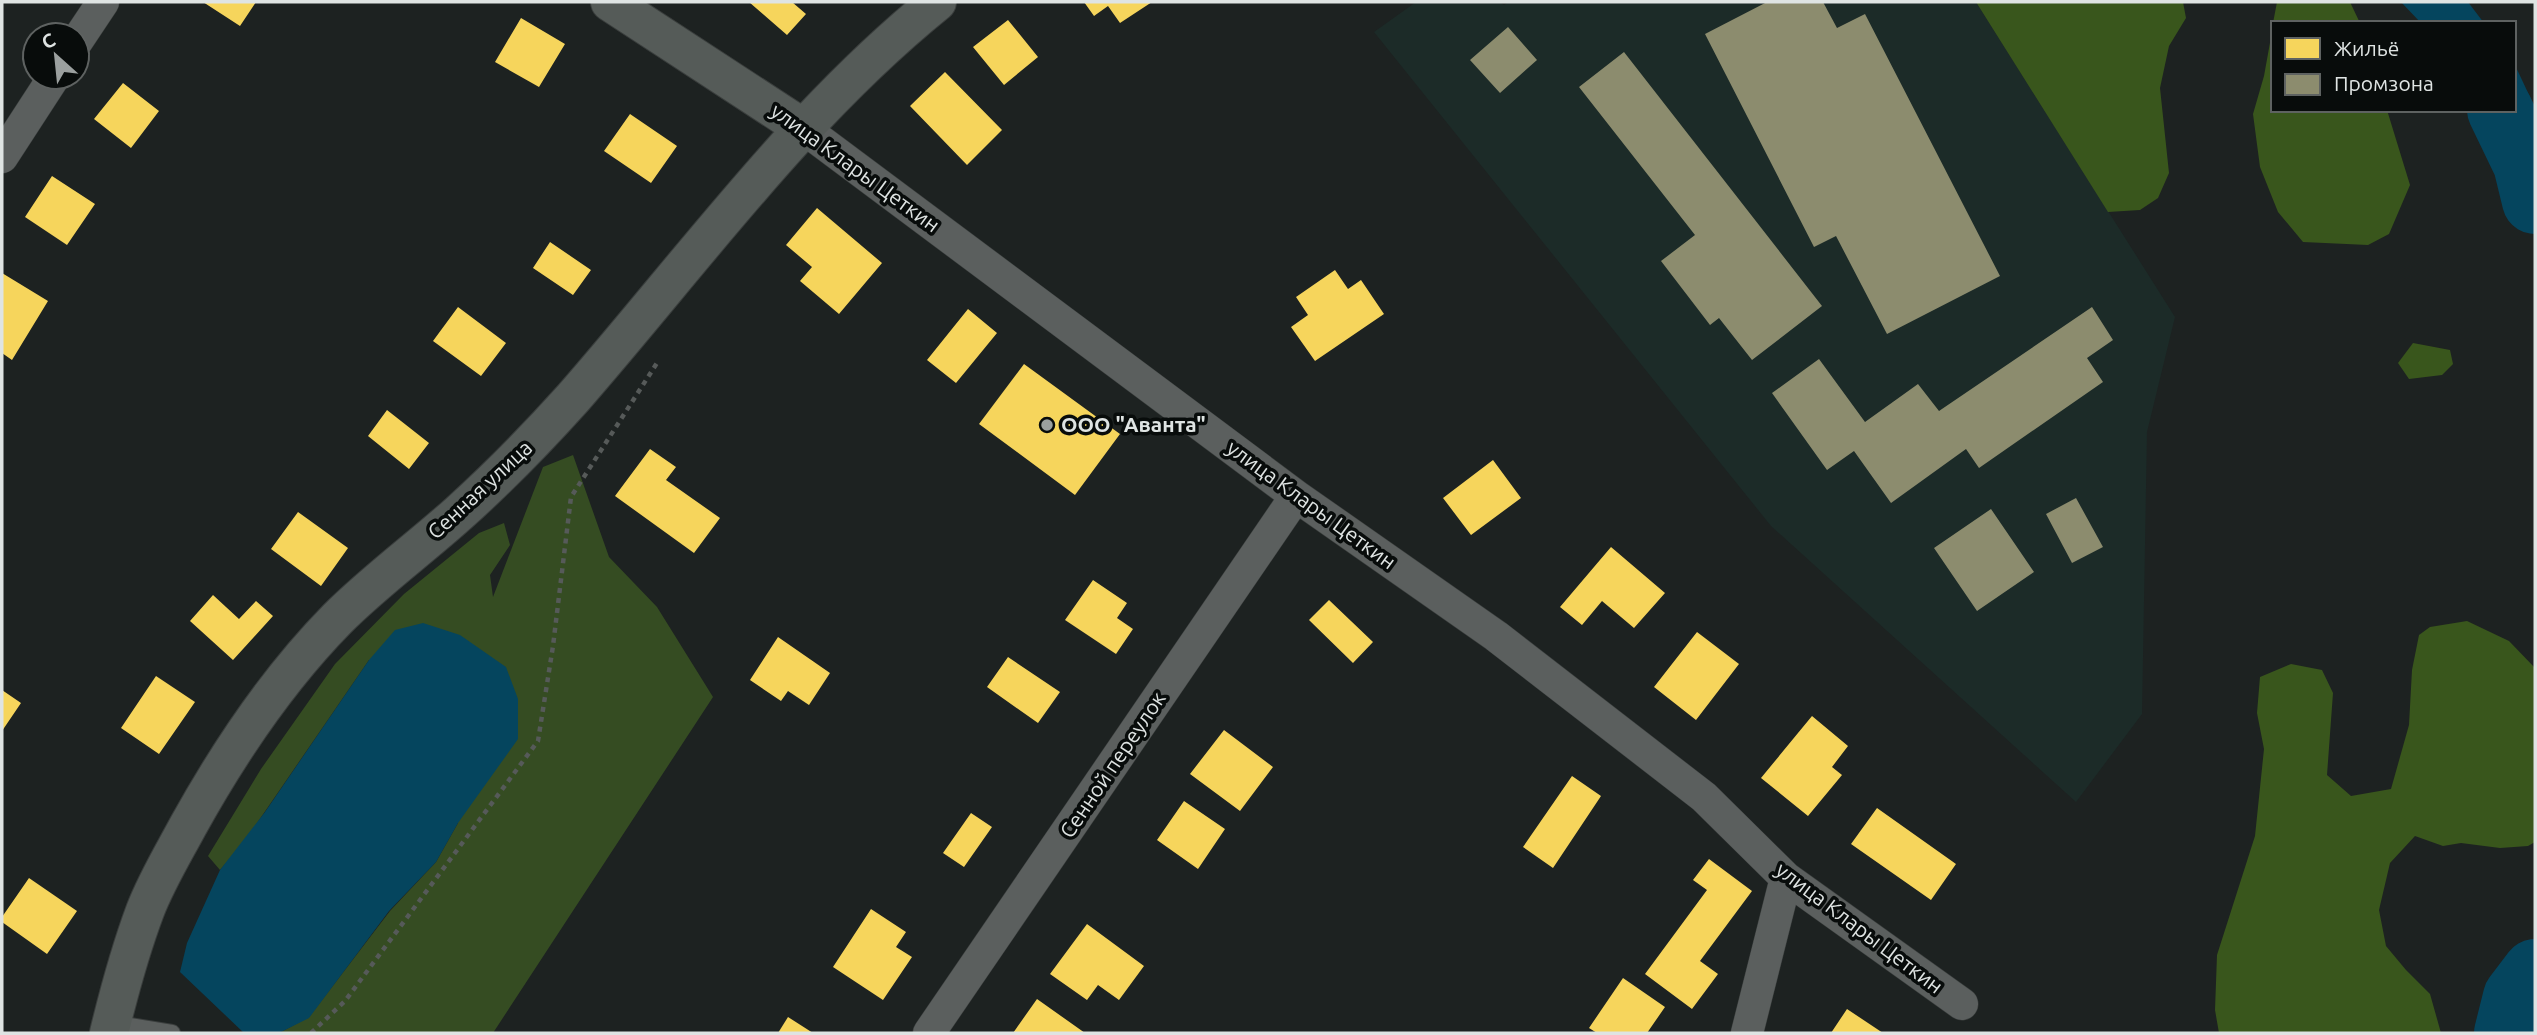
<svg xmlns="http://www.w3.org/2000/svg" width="2537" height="1035" font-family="Ubuntu,sans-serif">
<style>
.built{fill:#1c2b28}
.green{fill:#354c22}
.forest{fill:#39561c}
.water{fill:#05455e}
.homes{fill:#f6d55c}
.industry{fill:#8c8c6e}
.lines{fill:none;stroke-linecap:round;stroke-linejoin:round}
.river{stroke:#05455e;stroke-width:66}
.lane-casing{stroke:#3a3e3d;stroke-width:18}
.street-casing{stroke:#3a3e3d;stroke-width:33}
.secondary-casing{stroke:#3a3e3d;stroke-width:40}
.path{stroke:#565a59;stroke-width:4.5;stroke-dasharray:5 5;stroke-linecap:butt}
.lane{stroke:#5b5f5e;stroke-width:16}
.street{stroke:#5b5f5e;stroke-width:32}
.secondary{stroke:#555b58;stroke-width:38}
.poi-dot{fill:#9ba09f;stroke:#080c0b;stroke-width:2.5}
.labels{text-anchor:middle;stroke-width:7;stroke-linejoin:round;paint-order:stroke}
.street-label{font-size:21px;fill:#dfe4e3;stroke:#080c0b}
.poi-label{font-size:21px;font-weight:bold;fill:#dfe4e3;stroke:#080c0b;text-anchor:start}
</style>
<rect width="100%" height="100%" fill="#1d2221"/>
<path class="built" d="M1416,2H1500L1504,5L1508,2H1976L2175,317L2147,432L2142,714L2076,802L1771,526L1374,32Z"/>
<path class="green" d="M573,455L609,557L657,607L713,697L493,1033H279L309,1017L390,911L436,862L458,823L369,660L244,842L220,870L208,856L261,769L335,664L404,594L479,533L504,523L510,545L490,575L493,597L543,467Z"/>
<path class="forest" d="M1976,2H2183L2186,18L2169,46L2160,88L2169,173L2158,198L2140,210L2108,212Z
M2277,2H2350L2360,23H2273Z
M2273,26V110H2387L2410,185L2389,234L2368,245L2303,242L2278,212L2260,167L2253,114L2264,76Z
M2413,343L2450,350L2453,364L2442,375L2409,379L2398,363Z
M2467,621L2509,641L2535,668V842L2528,846L2500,848L2461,843L2443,846L2415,836L2390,863L2379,910L2386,946L2406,970L2430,994L2441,1033H2219L2215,1010L2217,955L2255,836L2264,749L2257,713L2260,677L2291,664L2322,670L2333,693L2327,775L2351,796L2391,789L2409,725L2412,670L2419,635L2430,627Z"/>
<path class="water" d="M2401,2H2468L2484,23H2421Z
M2514,63L2530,97L2527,111L2508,126L2492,115L2489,110H2514Z
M423,623L460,635L506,667L518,699V739L458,823L436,862L389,911L309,1018L279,1033H244L180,972L187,943L220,870L265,812L369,660L395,630Z"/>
<path class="homes" d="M203,2H256L240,26Z
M749,2H792L806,14L787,35Z
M1084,2H1152L1120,23L1108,6L1094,16Z
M521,18L565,44L539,87L495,62Z
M1008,20L1038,57L1004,85L973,47Z
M945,72L1002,130L967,165L910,106Z
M123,83L159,111L131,148L94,119Z
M630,114L677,146L651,183L604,151Z
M52,176L95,204L67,245L25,217Z
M817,208L882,263L839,314L800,281L812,267L786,245Z
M550,242L591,270L573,295L533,268Z
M1335,270L1348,289L1361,280L1384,314L1315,361L1291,327L1308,315L1296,297Z
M2,273L48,301L12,360L2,353Z
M458,307L506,343L481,376L433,341Z
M968,309L997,333L956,383L927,360Z
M1024,364L1120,434L1075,495L979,424Z
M387,410L429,443L409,469L368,436Z
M650,449L676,467L666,480L720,518L694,553L615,496Z
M1493,460L1521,498L1471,535L1443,498Z
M298,512L348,548L321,586L271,549Z
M1611,547L1665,593L1634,628L1602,601L1582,625L1560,607Z
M1093,580L1127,603L1117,618L1133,629L1116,654L1065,620Z
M213,595L239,619L256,601L273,616L233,660L190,621Z
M1329,600L1373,642L1353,663L1309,620Z
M1697,632L1739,664L1696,720L1654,687Z
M778,637L830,673L809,705L788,691L781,701L750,680Z
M1008,657L1060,692L1038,723L987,687Z
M156,676L195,702L159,754L121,728Z
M2,690L21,703L2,731Z
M1812,716L1848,746L1832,767L1842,775L1808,816L1761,778Z
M1224,730L1273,767L1240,811L1190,774Z
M1572,776L1601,796L1553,868L1523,847Z
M1184,801L1225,829L1198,869L1157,840Z
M1877,808L1956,864L1931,900L1851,844Z
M971,813L992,827L964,867L943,853Z
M1709,859L1752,891L1700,961L1718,974L1692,1009L1645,974L1707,890L1693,880Z
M29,878L77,911L47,954L2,922V917Z
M871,909L906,932L896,947L912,957L883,1000L833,967Z
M1087,924L1144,966L1119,1000L1098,985L1087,1000L1050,974Z
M1623,978L1665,1007L1647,1033H1597L1589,1028Z
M1037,999L1085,1033H1013Z
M1847,1009L1883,1033H1831Z
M788,1017L813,1033H778Z"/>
<path class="industry" d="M1767,2H1823L1837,28L1865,14L2000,276L1887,334L1836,236L1814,247L1705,34Z
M1508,27L1537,60L1500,93L1470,60Z
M1624,52L1822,306L1752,360L1719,318L1710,325L1661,261L1695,235L1579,87Z
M2092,307L2113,340L2087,358L2103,382L1979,468L1966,449L1891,503L1854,451L1827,470L1772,393L1819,359L1865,422L1918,384L1939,411Z
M2076,498L2103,547L2072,563L2046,514Z
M1991,509L2034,572L1977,611L1934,548Z"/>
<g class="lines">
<path class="river" d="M2500,110L2526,164L2535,201
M2507,1033L2516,997L2535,972"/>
<g class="lane-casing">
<path id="lane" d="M112,1023L172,1033"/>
</g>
<g class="street-casing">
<path id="street" d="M77,41L103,2
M803,128L1296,496L1496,636L1704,797L1786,878L1962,1004
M2,157L54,77
M929,1033L1296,496
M1747,1033L1786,878"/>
</g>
<g class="secondary-casing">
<path id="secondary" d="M610,2L803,128
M109,1033C119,992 130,951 145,911C156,882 173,854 188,826C229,752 277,680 337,619C375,581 419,549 459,513C499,477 537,438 573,398C691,263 797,115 937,2"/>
</g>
<path class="path" d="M311,1033L345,1001L538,741L553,646L571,497L657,363"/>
<use href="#lane" class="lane"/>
<use href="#street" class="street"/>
<use href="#secondary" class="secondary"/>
</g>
<circle class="poi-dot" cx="1047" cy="425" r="7"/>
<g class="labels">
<g class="street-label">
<text transform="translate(855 168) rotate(36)" y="7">улица Клары Цеткин</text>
<text transform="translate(480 490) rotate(-43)" y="7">Сенная улица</text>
<text transform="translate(1311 505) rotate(36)" y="7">улица Клары Цеткин</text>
<text transform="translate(1113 765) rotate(-56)" y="7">Сенной переулок</text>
<text transform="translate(1859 928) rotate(37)" y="7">улица Клары Цеткин</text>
</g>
<g class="poi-label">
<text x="1061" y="432">ООО "Аванта"</text>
</g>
</g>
<rect width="2537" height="1035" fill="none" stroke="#dfe4e3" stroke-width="7"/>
<rect x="2271" y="21" width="245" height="91" fill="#080c0b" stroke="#5e6261" stroke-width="2"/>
<rect x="2285" y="38" width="35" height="21" fill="#f6d55c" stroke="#5e6261" stroke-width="2"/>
<text x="2334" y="56" font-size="21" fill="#dfe4e3">Жильё</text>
<rect x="2285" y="74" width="35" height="21" fill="#8c8c6e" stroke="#5e6261" stroke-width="2"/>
<text x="2334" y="91" font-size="21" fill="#dfe4e3">Промзона</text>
<g transform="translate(56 56) rotate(333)"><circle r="33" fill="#080c0b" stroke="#5e6261" stroke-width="2"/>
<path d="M0-5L12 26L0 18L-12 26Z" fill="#9ba09f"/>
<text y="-10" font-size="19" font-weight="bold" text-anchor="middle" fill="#dfe4e3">С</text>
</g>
</svg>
